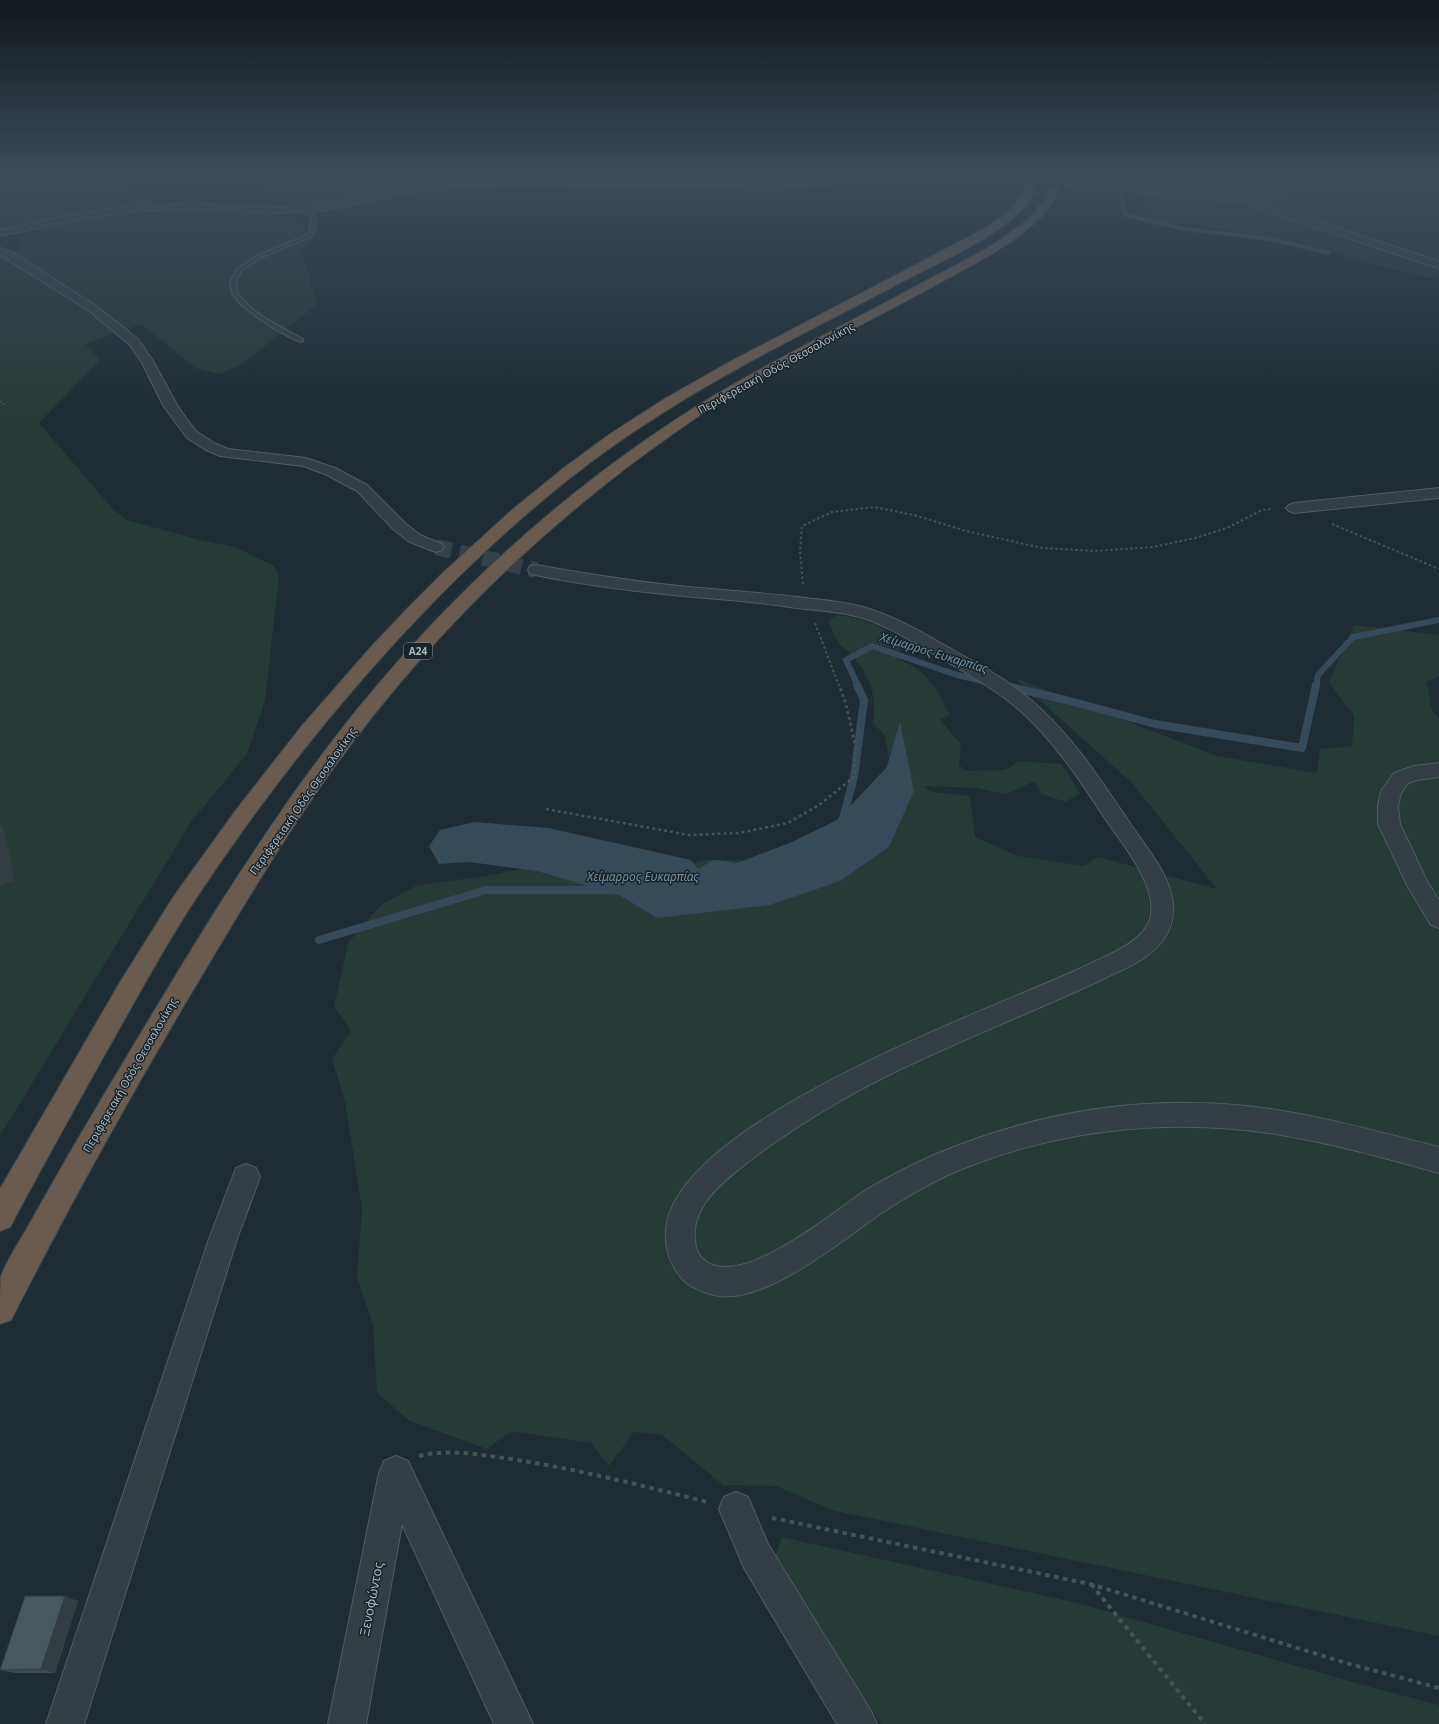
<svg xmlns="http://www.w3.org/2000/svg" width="1439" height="1724" font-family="'Noto Sans',sans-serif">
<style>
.green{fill:#263a36}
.water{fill:#354b5a}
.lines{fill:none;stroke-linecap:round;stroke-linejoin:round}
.stream-far2{stroke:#354b5a;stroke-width:4}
.stream-far1{stroke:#354b5a;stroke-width:6}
.stream{stroke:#354b5a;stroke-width:8}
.street-tunnel{stroke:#354148;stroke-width:16;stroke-dasharray:16 8;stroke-linecap:butt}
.lane-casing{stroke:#515c62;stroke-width:2}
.street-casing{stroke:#515c62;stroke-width:2}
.highway-casing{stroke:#3e494f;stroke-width:2}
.path-far4{stroke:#445654;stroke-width:1;stroke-dasharray:1.5 1.5;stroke-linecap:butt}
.path-far3{stroke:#445654;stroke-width:1.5;stroke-dasharray:2 2;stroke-linecap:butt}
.path-far2{stroke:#445654;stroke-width:2;stroke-dasharray:2.5 2.5;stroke-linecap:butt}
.path-far1{stroke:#445654;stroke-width:2.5;stroke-dasharray:3 3;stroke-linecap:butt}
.path{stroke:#445654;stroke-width:4;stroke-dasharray:4.5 4.5;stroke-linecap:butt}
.lane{fill:#343e44;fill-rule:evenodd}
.street{fill:#343e44;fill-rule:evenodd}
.highway{fill:#6a5b51;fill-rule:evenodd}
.street-bridge-casing{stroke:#515c62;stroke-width:12;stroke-linecap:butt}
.street-bridge{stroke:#343e44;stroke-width:10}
.wall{fill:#3f4b52}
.shaded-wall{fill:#333d42}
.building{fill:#49575f;stroke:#333d42}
.labels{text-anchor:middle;stroke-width:3;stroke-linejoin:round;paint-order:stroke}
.shield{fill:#192329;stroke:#818c93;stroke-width:1}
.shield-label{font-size:10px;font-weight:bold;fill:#aeb9c1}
.street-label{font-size:11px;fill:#aeb9c1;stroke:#192329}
.water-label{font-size:12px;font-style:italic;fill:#7090a3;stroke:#192329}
.near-street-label{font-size:13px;fill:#aeb9c1;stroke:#192329}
</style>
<rect width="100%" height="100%" fill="#202c33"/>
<path class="green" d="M0,172H154L122,181L156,205L69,216L0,230Z
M215,172H825L806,181L469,180L394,187L326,203L291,206L273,193L241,183Z
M1150,172H1439V280L1345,258L1339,253L1198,225L1150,221L1135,186L1148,179Z
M181,211L259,212L298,220L313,241L302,251L317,304L240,366L219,374L195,368L142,324L85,344L100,360L39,423L112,508L127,520L200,540L235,547L274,566L279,576L265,701L247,754L191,822L0,1136V253L17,250L24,236C68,216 133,215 181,211Z
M837,615C861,618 884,625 901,643L898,659C929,671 935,688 950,714L940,720L961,744L959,765L966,771L1005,770L1019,761L1061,764L1080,793L1066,802L1041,794L1035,781L1006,794L977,788L924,786L931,792L970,796L975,837L1018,856L1084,866L1098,857L1217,889L1132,783L1015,678L1217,756L1317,773L1320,749L1352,746L1354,716L1329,682L1354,625L1439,635V676L1427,682L1431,708L1439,719V1636L831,1510L776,1486L723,1485L661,1434L634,1432L609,1466L591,1443L511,1431L487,1449L410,1421L377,1393L373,1325L357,1278L362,1208L345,1102L332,1059L351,1031L334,1006L348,943L381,905L418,885L487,876L610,851L686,865L705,860H755L828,853L882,782L889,759L885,736L873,723C877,694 870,676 850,653C847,649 842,647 839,643C834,637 831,627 828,621Z
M782,1537L1077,1603L1374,1688L1439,1705V1724H881L774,1560Z"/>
<path class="water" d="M900,722L914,791L889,847L840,881L770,905L657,918L621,896L537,871L469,862L439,864L429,846L440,830L475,822L548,828L691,860L698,869L713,860L737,863L792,842L837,820L887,767Z"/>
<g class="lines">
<path class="stream-far2" d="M332,181L345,172
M1124,186L1130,183L1139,172
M1121,192L1125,215L1185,229L1270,239L1329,253"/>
<path class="stream-far1" d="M858,686L846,660L872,646L957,675L987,682
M1316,686L1318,675L1353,637L1439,620"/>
<path class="stream" d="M1006,686L1066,700L1155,724L1302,748L1316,685
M842,822L854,777L864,700L857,685
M319,940L486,890H611"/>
<path class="street-tunnel" d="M436,547L536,570"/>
<g class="lane-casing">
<path id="lane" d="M310,208L312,209L316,225L313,236L260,258L242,270L236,281C236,285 237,290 238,293C249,313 284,328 303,339V341L301,342C284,336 241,310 232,293C231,290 231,285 230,281L238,268L256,256L309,234L311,222L308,209Z"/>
</g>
<g class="street-casing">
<path id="street" d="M1306,172H1317C1305,185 1277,199 1259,201L1278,209L1439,261V268L1270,213L1243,201H1226L1108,189L1103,186L1108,183L1226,195H1253L1266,194L1280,189Z
M982,173L987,176L985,178L893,180L777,188L511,185L455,187L412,192L332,209L310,212L278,213L191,209L130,212L77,220L0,236V230L77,214L130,206L191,203L278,207L310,206L332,203L412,186L455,181L511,179L777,182L893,174Z
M0,248L13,253L96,306L138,339L153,361L177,405L188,421L197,432L216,444L228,449L306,458L335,468L367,485L405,523L420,535L442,544L444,547L442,550L436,552L430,550L408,541L393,529L357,491L325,474L303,466L220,456L206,450L187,438L163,405L141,361L130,345L88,310L0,255Z
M1439,488V498L1294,513L1289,511L1286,508L1289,505L1294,503Z
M536,565C587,574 637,582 688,587C725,590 761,593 798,597C819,600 841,601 863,607C891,615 917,629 942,644C971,660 1000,675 1026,696C1072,733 1103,784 1136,832C1158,863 1190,903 1163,940C1148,961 1121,970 1099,981C1039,1009 978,1033 918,1061C859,1088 800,1122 748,1162C725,1180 691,1206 695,1239C696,1248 696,1252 703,1259C739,1293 835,1210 866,1190C888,1177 911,1165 934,1155C1033,1113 1139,1095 1246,1106C1311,1113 1375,1131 1439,1147V1173C1385,1158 1331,1143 1276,1134C1166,1117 1050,1130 948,1175C925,1186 902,1199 880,1214C842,1240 763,1307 714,1295C707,1294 700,1290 693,1287C674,1277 664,1251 666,1230C674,1122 990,1010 1079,969C1100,958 1143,944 1150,919C1159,887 1123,845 1106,820C1080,780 1053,739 1016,707C990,686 960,669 932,653C906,638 880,621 851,615C833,611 814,610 796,608C770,604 744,601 718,599C655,594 592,587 530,574L528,570L530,566Z
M1439,763V777L1417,780L1408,783L1401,793L1398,805L1400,824L1428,883L1439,900V928L1431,925L1408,887L1378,824V805L1381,791L1394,773L1414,766Z
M246,1164L256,1168L260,1177L237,1239L84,1724H46L209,1239L236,1168Z
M396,1456L408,1461L533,1724H494L402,1524L366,1724H328L379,1473L384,1461Z
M736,1492L748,1497L768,1544L871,1711L877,1724H837L744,1568L719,1509L724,1497Z"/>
</g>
<g class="highway-casing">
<path id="highway" d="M1031,172H1041C1037,191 1028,205 1014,217C982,245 933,265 896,285C813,329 729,369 650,421C573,470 505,530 440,595C346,691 262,797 189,909C159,956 133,1005 105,1054C73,1111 41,1169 10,1227L0,1231V1189L119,984L174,896L236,810L301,727L371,647L407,609L445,571L512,510L565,467L610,434L666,398L724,365L984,229C1006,215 1026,200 1031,172Z
M1053,172H1063C1060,192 1051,208 1037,221C1004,251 960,271 921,293C840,337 754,377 677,431C542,525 426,639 330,773C279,845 234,921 189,997C126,1103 67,1210 11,1320L0,1324C0,1311 0,1288 1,1276C7,1260 21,1239 30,1223C55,1178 81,1133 108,1088C174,978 239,867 315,764C423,618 559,489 715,395C783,355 854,320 924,282C961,262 1004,243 1034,213C1045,201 1051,188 1053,172Z"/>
</g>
<path class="path-far4" d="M164,180L186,189"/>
<path class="path-far3" d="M0,401L6,406"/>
<path class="path-far2" d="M1332,524L1439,569
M803,584L800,551L802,526L832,512L874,507L914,515L966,531L1042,548L1095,551L1153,547L1195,538L1227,528L1262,510L1272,509
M815,623L839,686"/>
<path class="path-far1" d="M546,809L689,835L739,833L788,823L819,805L854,777L856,749L846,704L839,685"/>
<path class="path" d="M419,1456C447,1449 475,1454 504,1458C573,1468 640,1485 707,1502
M772,1518L1090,1584L1346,1663L1439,1688
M1091,1584L1205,1724"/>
<use href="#lane" class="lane"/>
<use href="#street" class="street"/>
<use href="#highway" class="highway"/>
<g class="street-bridge-casing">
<path id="street-bridge" d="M982,176L1049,180L1108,186"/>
</g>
<use href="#street-bridge" class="street-bridge"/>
</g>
<path class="wall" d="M78,1601L55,1673H15L0,1670Z"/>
<path class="shaded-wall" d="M0,824L4,830L15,880L0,885Z
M65,1596L78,1601L55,1673L41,1669Z"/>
<path class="building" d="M25,1596H65L41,1669L0,1670Z"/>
<linearGradient id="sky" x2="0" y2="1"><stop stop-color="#12181c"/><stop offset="0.42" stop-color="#3c4b5b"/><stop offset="1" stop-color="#3c4b5b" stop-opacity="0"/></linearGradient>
<rect width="1439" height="414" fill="url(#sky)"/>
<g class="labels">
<rect class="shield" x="404" y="643" width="28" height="16" rx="3"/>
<g class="shield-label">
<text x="418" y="655">Α24</text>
</g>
<g class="street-label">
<text transform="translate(776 368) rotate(-29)" y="4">Περιφερειακή Οδός Θεσσαλονίκης</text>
<text transform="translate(303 801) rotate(-55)" y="4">Περιφερειακή Οδός Θεσσαλονίκης</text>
<text transform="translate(130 1075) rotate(-60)" y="4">Περιφερειακή Οδός Θεσσαλονίκης</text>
</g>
<g class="water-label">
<text transform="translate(934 653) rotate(17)" y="4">Χείμαρρος Ευκαρπίας</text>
<text x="643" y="881">Χείμαρρος Ευκαρπίας</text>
</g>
<g class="near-street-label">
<text transform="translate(371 1599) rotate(-79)" y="5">Ξενοφώντος</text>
</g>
</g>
</svg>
